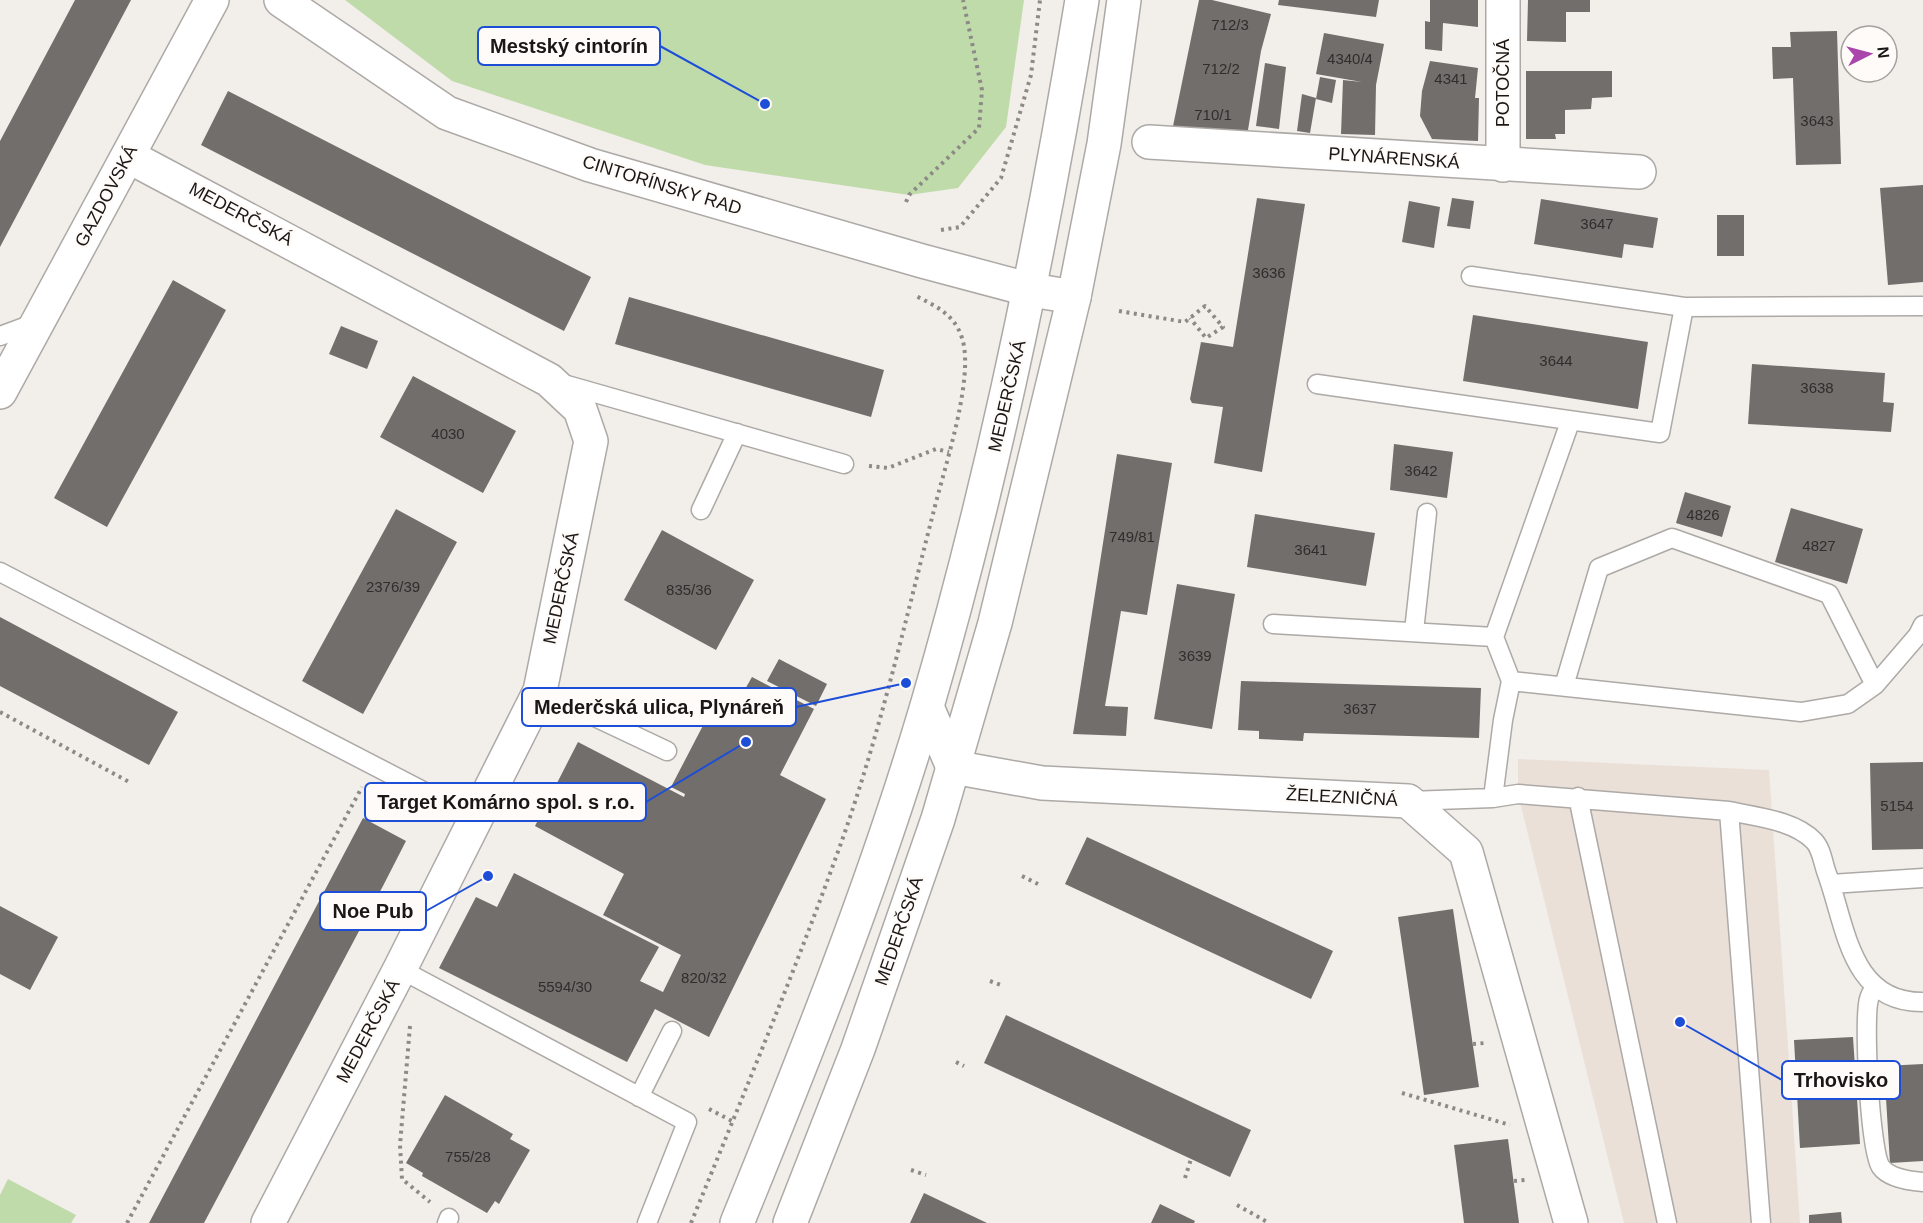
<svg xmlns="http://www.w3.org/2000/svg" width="1923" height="1223" font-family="Helvetica,sans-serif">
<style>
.built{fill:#ebe0d8}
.green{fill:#c0dbaa}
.building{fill:#716e6b}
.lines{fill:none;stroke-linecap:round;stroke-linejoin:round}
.service-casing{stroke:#ada9a6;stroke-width:21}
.minor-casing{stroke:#ada9a6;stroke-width:36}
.primary-casing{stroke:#ada9a6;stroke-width:36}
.path{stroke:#8c8987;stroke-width:4;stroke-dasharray:3 4.5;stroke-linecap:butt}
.service{stroke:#fff;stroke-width:18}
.minor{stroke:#fff;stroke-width:33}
.primary{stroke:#fff;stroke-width:33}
.labels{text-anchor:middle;stroke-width:4.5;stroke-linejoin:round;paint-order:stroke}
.number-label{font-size:15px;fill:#302e2c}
.street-label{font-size:18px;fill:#1a1817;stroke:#fffbf8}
.leader{fill:none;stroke:#1d4ed8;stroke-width:2}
.callout-dot{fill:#1d4ed8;stroke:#fffbf8;stroke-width:2}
.callout{fill:#fffbf8;stroke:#1d4ed8;stroke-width:2}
.callout-label{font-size:20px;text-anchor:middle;font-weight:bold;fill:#1a1817}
</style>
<rect width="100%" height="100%" fill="#f2eeea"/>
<path class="built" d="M1518,759L1769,770L1800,1223H1624L1518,794Z"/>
<path class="green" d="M345,0H1024L1006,127L958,188L909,195L705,165L452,81Z
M8,1179L76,1215L71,1223H0V1195Z"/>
<path class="building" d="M75,0H131L0,247V141Z
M1199,0H1212L1271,14L1261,51L1247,136L1172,131Z
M1279,0H1379L1376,17L1278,5Z
M1430,0H1478V27L1443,23L1442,51L1425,49V21L1430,22Z
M1528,0H1590V12H1566V42L1527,41Z
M1837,31L1841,164L1796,165L1793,78L1773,79L1772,47H1791L1790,32Z
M1324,33L1384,44L1376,85L1375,135L1341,134L1343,80L1362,82L1316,74Z
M1430,61L1478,68L1475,98H1479L1478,141L1432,139L1420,116L1422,91Z
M1265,63L1286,67L1279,129L1256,126Z
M1526,71H1612V97L1592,98L1591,109L1565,110V134H1555L1556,139H1526Z
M1320,77L1336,80L1332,103L1316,99Z
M228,91L591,277L564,331L201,145Z
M1302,94L1316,98L1310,133L1297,131Z
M1923,185V282L1888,285L1880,188Z
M1257,198L1305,204L1262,472L1214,463L1223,407L1192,403L1190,399L1201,342L1233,347Z
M1452,198L1474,201L1470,229L1447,226Z
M1541,199L1658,218L1653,248L1624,244L1622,258L1534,244Z
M1409,201L1440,207L1434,248L1402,242Z
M1717,215H1744V256H1717Z
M173,280L226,310L107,527L54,498Z
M629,297L884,370L871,417L615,344Z
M1473,315L1648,342L1638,409L1463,381Z
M341,326L378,341L367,369L329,354Z
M1752,364L1885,373L1883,402L1894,403L1891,432L1748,424Z
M413,376L516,431L483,493L380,437Z
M1394,444L1453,452L1447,498L1390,490Z
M1117,454L1172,463L1147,615L1121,611L1105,706L1128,707L1126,736L1073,734Z
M1685,492L1731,506L1722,537L1676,523Z
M1791,508L1863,529L1847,584L1775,562Z
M396,509L457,542L363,714L302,681Z
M1255,514L1375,533L1366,586L1247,567Z
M662,530L754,580L716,650L624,600Z
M1177,584L1235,594L1212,729L1154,719Z
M0,617L178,712L149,765L0,686Z
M779,659L827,684L816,706L767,681Z
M752,677L814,709L780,775L826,799L709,1037L655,1009L627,1062L439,968L476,897L497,907L514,873L659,947L640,981L663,992L681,955L603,915L624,874L535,826L578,742L684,797L685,794L671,787L722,689L740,698Z
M1241,681L1481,688L1479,738L1304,733L1303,741L1259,739V731L1238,730Z
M1923,762V849L1872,850L1870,763Z
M363,818L406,841L384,884L204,1223H149Z
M1087,837L1333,951L1311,999L1065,884Z
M0,906L58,937L30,990L0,974Z
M1453,909L1479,1087L1424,1095L1398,917Z
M1006,1015L1251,1130L1230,1177L984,1063Z
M1853,1037L1860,1144L1800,1148L1794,1040Z
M1923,1064V1161L1890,1163L1884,1066Z
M445,1095L513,1134L510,1139L530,1150L499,1204L495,1201L487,1213L422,1176L423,1173L406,1163Z
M1508,1139L1519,1223H1464L1454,1145Z
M924,1193L987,1223H910Z
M1160,1204L1195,1221L1194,1223H1151Z
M1841,1212L1842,1223H1809V1215Z"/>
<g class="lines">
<g class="service-casing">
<path id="service" d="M1471,276L1684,307L1923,306
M0,336L38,322
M560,383L844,464
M1317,384L1660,433L1684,307
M701,510L737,433
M0,572L477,819
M1273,624L1494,637L1511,681
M1414,631L1427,513
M1494,637L1570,422
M1564,686L1599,568L1672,538L1829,594L1875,685
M540,691L667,751
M1578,797L1667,1223
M1493,798L1503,720L1511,681L1801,712L1848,704L1875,685L1918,635L1923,625
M1409,801L1493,798L1518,794L1729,811L1761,1223
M1729,811C1756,817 1794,820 1814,841C1821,848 1823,862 1826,871C1846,924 1849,1003 1923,1002
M1831,884L1923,878
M400,969L687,1122L647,1223
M1875,987C1873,990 1870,995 1869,999C1863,1018 1870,1153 1881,1167C1889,1178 1910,1181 1923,1182
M639,1097L672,1031
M447,1223L449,1218"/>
</g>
<g class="minor-casing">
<path id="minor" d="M281,0L447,113L590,165L922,261L1031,290L1074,297
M1149,142L1639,172
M128,156L549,380L580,409L591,441L540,691L400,969L268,1223
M1503,165V0
M0,392L212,0
M927,707L953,767L1042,783L1408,801L1466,852L1571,1223"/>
</g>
<g class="primary-casing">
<path id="primary" d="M737,1223C806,1054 875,882 927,706C995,474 1043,238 1082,0
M790,1223L858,1049L938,819L995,623L1074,297L1104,144L1124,0"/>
</g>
<path class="path" d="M906,202L909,195L979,128L982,90L963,0
M941,230L960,227L1001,178L1031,75L1040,0
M1119,311L1185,322L1205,306L1223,327L1206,338L1190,318
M869,466L888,468L936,449L949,452
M0,712L131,783
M1022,876L1038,884
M990,981L1001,985
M410,1026L400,1145L402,1179L430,1202
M1473,1044L1485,1043
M956,1062L964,1066
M1402,1093L1510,1125
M709,1109L732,1121
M911,1170L926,1175
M1185,1178L1191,1159
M1514,1181L1525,1180
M1237,1205L1269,1223
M127,1223L362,787
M691,1223C742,1098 794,974 840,846C879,737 905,622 934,510C944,469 975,377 962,338C955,315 936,306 916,296"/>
<use href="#service" class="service"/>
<use href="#minor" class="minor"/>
<use href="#primary" class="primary"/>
</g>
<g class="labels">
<g class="number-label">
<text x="1230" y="30">712/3</text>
<text x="1350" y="64">4340/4</text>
<text x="1221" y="74">712/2</text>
<text x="1451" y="84">4341</text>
<text x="1213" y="120">710/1</text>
<text x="1817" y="126">3643</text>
<text x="1597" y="229">3647</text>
<text x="1269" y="278">3636</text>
<text x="1556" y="366">3644</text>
<text x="1817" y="393">3638</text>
<text x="448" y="439">4030</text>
<text x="1421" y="476">3642</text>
<text x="1703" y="520">4826</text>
<text x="1132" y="542">749/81</text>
<text x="1819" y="551">4827</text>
<text x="1311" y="555">3641</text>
<text x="393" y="592">2376/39</text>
<text x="689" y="595">835/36</text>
<text x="1195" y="661">3639</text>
<text x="1360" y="714">3637</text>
<text x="1897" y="811">5154</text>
<text x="704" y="983">820/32</text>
<text x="565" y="992">5594/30</text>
<text x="468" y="1162">755/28</text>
</g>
<g class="street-label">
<text transform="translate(1503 83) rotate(-90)" y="6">POTOČNÁ</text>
<text transform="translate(1394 158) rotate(4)" y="6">PLYNÁRENSKÁ</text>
<text transform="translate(662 185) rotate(17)" y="6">CINTORÍNSKY RAD</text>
<text transform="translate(106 196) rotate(-62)" y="6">GAZDOVSKÁ</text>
<text transform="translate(241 214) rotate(28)" y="6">MEDERČSKÁ</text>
<text transform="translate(1007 396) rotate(-77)" y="6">MEDERČSKÁ</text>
<text transform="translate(561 588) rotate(-78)" y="6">MEDERČSKÁ</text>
<text transform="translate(1342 797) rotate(3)" y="6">ŽELEZNIČNÁ</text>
<text transform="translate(899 931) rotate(-71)" y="6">MEDERČSKÁ</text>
<text transform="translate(368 1031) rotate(-62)" y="6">MEDERČSKÁ</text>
</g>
</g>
<path class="leader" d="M765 104L660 46M906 683L796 707M746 742L646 802M488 876L426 911M1680 1022L1782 1080"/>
<g class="callout-dot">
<circle cx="765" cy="104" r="6"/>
<circle cx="906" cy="683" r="6"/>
<circle cx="746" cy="742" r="6"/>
<circle cx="488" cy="876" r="6"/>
<circle cx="1680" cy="1022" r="6"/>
</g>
<g class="callout">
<rect x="478" y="27" width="182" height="38" rx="6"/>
<rect x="522" y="688" width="274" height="38" rx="6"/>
<rect x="365" y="783" width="281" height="38" rx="6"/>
<rect x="320" y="892" width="106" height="38" rx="6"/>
<rect x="1782" y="1061" width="118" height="38" rx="6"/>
</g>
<g class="callout-label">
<text x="569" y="53">Mestský cintorín</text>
<text x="659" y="714">Mederčská ulica, Plynáreň</text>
<text x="506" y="809">Target Komárno spol. s r.o.</text>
<text x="373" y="918">Noe Pub</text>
<text x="1841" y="1087">Trhovisko</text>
</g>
<g transform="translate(1869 54) rotate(84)"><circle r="28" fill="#fffbf8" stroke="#a3a09e" stroke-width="1.5"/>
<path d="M0-4.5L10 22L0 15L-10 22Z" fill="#aa46ab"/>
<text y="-9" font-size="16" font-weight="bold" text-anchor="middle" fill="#1a1817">N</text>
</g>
</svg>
